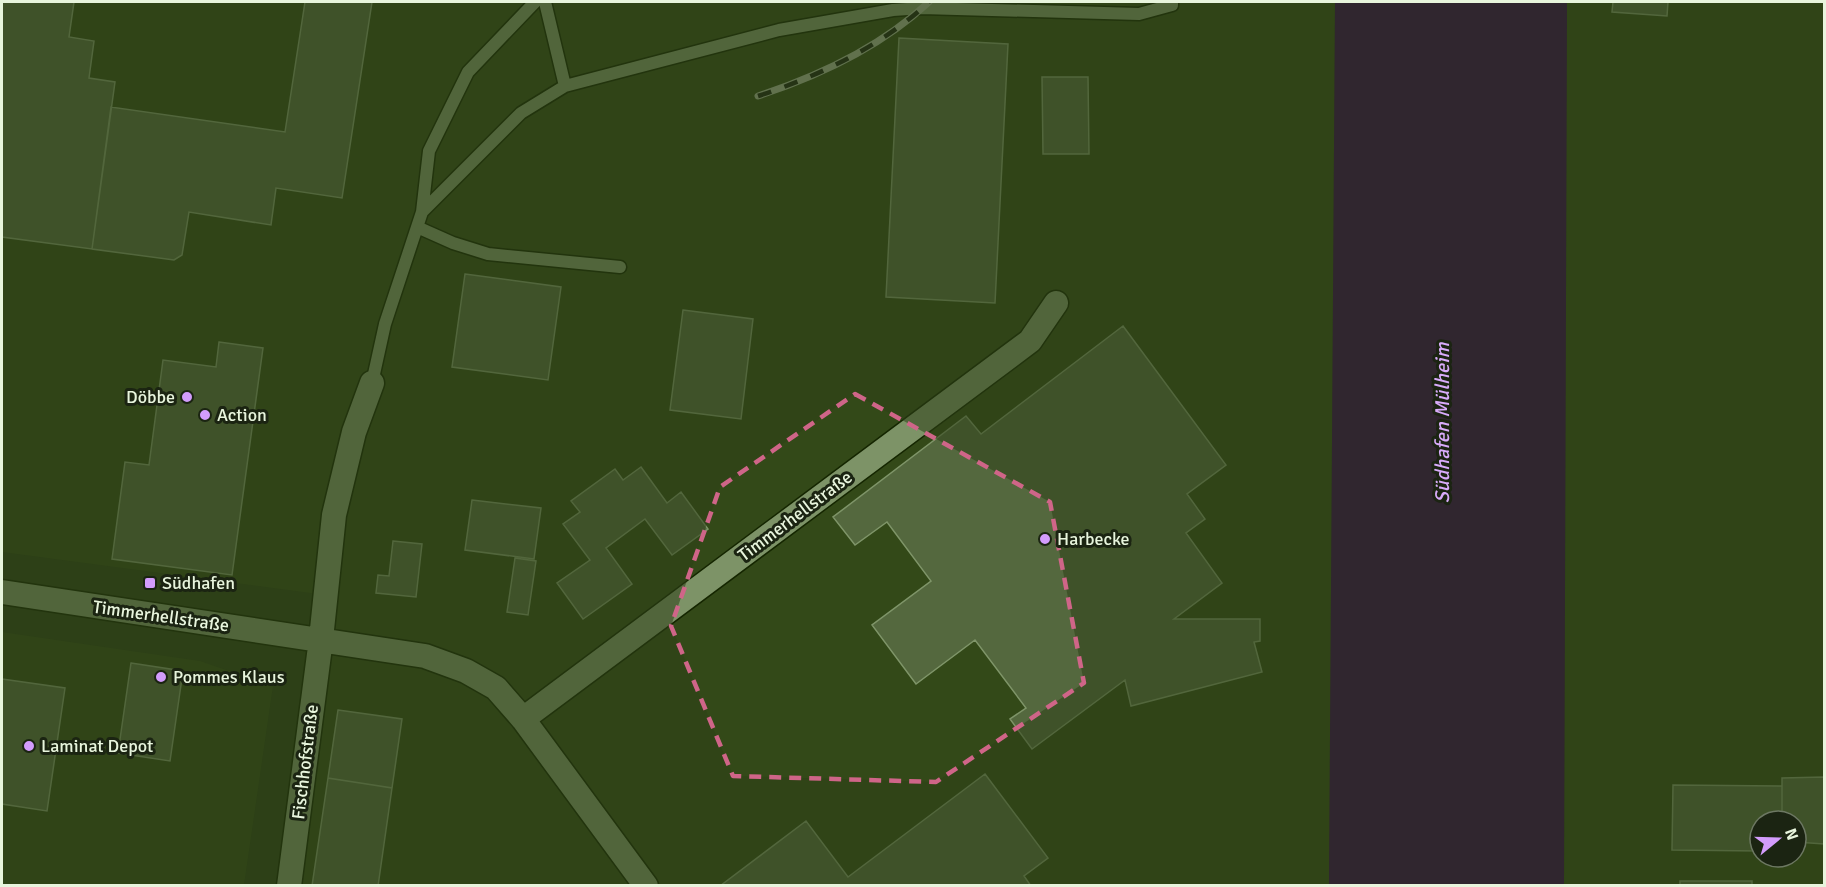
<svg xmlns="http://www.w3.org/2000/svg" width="1826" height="887" font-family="Signika,sans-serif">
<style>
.built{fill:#334918;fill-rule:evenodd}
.water{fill:#34074c}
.building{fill:#54683e;stroke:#7f9569;stroke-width:1.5}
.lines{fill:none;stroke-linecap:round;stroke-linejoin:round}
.service-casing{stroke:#152600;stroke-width:15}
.minor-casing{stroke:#152600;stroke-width:27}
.service{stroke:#7d9367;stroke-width:12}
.minor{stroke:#7d9367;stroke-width:24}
.rail-casing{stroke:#9fae8f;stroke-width:7}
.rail{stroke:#1b2412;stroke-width:4.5;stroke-dasharray:14;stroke-linecap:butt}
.marked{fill:none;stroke:#cf6588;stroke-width:4.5;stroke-dasharray:12 8;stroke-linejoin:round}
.poi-dot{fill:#d39cfc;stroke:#1b2412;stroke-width:2}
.labels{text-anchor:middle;stroke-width:6;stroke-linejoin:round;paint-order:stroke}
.poi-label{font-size:18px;fill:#e8f5dd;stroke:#1b2412;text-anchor:start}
.street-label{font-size:18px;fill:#e8f5dd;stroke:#1b2412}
.water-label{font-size:20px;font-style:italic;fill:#d8abfa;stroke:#1b2412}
</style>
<rect width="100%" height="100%" fill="#2d4017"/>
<path class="built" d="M2,2H1335L1329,885H290L333,596L2,552Z
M1567,2H1824V885L1564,886ZM1760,821H1796V857H1760Z
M2,632L200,661L273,686L244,885L2,886Z"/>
<path class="water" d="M1335,2H1567L1564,885H1329Z"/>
<path class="building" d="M2,2H74L69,37L94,41L89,78L115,82L92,249L2,237Z
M305,2H372L342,198L276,188L271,225L189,212L182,255L174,260L92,249L111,107L285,132Z
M1613,2H1668L1667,16L1612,12Z
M899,38L1008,44L995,303L886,297Z
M1042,77H1088L1089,154H1043Z
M465,274L561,287L548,380L452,367Z
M683,310L753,319L741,419L670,410Z
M1123,326L1226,465L1187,494L1205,519L1186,533L1222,583L1174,619H1260V641L1254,642L1262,672L1131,706L1125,680L1032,749L1010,719L1026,708L975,640L916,684L872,625L931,581L887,522L855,545L833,517L966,416L981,434Z
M219,342L263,348L232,575L112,559L125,462L149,465L163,360L216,367Z
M641,467L667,503L681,492L708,529L672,555L645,519L606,548L632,584L583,619L557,583L590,560L563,524L580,512L571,501L615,469L623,480Z
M472,500L541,508L534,559L465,550Z
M393,541L422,544L416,597L376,593L378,575L389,576Z
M515,558L536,561L528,615L507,612Z
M131,663L183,671L170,761L118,753Z
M2,679L65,688L47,811L2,804Z
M338,710L402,719L392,788L328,778Z
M985,774L1048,858L1024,876L1031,886H720L806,821L848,877Z
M1824,777V844L1796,842V821H1782V778Z
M328,778L392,788L378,886H312Z
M1673,785L1782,786V821H1760V851L1672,850Z
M1680,881H1752V886H1680Z"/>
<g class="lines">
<g class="service-casing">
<path id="service" d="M545,2L565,86
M422,212L521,113L565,86L779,30L893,10L922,8L1139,14L1172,5V2
M417,227L453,243L488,254L620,267
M372,383L385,324L422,212L429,151L468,72L535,2"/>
</g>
<g class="minor-casing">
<path id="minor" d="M2,592L425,656L466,671L496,688L523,719L646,886
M523,719L1030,341L1056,303
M289,886L321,639L334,515L354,432L372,383"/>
</g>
<use href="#service" class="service"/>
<use href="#minor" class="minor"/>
<g class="rail-casing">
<path id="rail" d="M758,96C819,76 882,46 929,2"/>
</g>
<use href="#rail" class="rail"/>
</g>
<path d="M0 0H1826V887H0ZM855,394L1050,502L1084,683L936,782L733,776L671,626L720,487Z" fill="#2d4017" fill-opacity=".55" fill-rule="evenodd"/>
<path class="marked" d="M855,394L1050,502L1084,683L936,782L733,776L671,626L720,487Z"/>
<g class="poi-dot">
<circle cx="187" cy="397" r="6"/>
<circle cx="205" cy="415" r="6"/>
<circle cx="1045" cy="539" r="6"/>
<rect x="144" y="577" width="12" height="12" rx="3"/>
<circle cx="161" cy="677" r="6"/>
<circle cx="29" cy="746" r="6"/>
</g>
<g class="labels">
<g class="poi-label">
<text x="175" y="403" text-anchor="end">Döbbe</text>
<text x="217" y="421">Action</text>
<text x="1057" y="545">Harbecke</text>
<text x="162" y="589">Südhafen</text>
<text x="173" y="683">Pommes Klaus</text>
<text x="41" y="752">Laminat Depot</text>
</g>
<g class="street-label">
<text transform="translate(795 516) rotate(-37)" y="6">Timmerhellstraße</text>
<text transform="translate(161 616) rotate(8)" y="6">Timmerhellstraße</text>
<text transform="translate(305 762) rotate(-83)" y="6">Fischhofstraße</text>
</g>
<g class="water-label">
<text transform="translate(1442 423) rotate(-90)" y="7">Südhafen Mülheim</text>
</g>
</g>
<rect width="1826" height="887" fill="none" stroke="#e8f5dd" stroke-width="6"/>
<g transform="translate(1778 839) rotate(71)"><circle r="28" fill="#1b2412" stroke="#6d7863" stroke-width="1.5"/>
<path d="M0-4.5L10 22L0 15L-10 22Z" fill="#d39cfc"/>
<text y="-9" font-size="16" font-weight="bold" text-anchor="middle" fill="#e8f5dd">N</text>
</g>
</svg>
